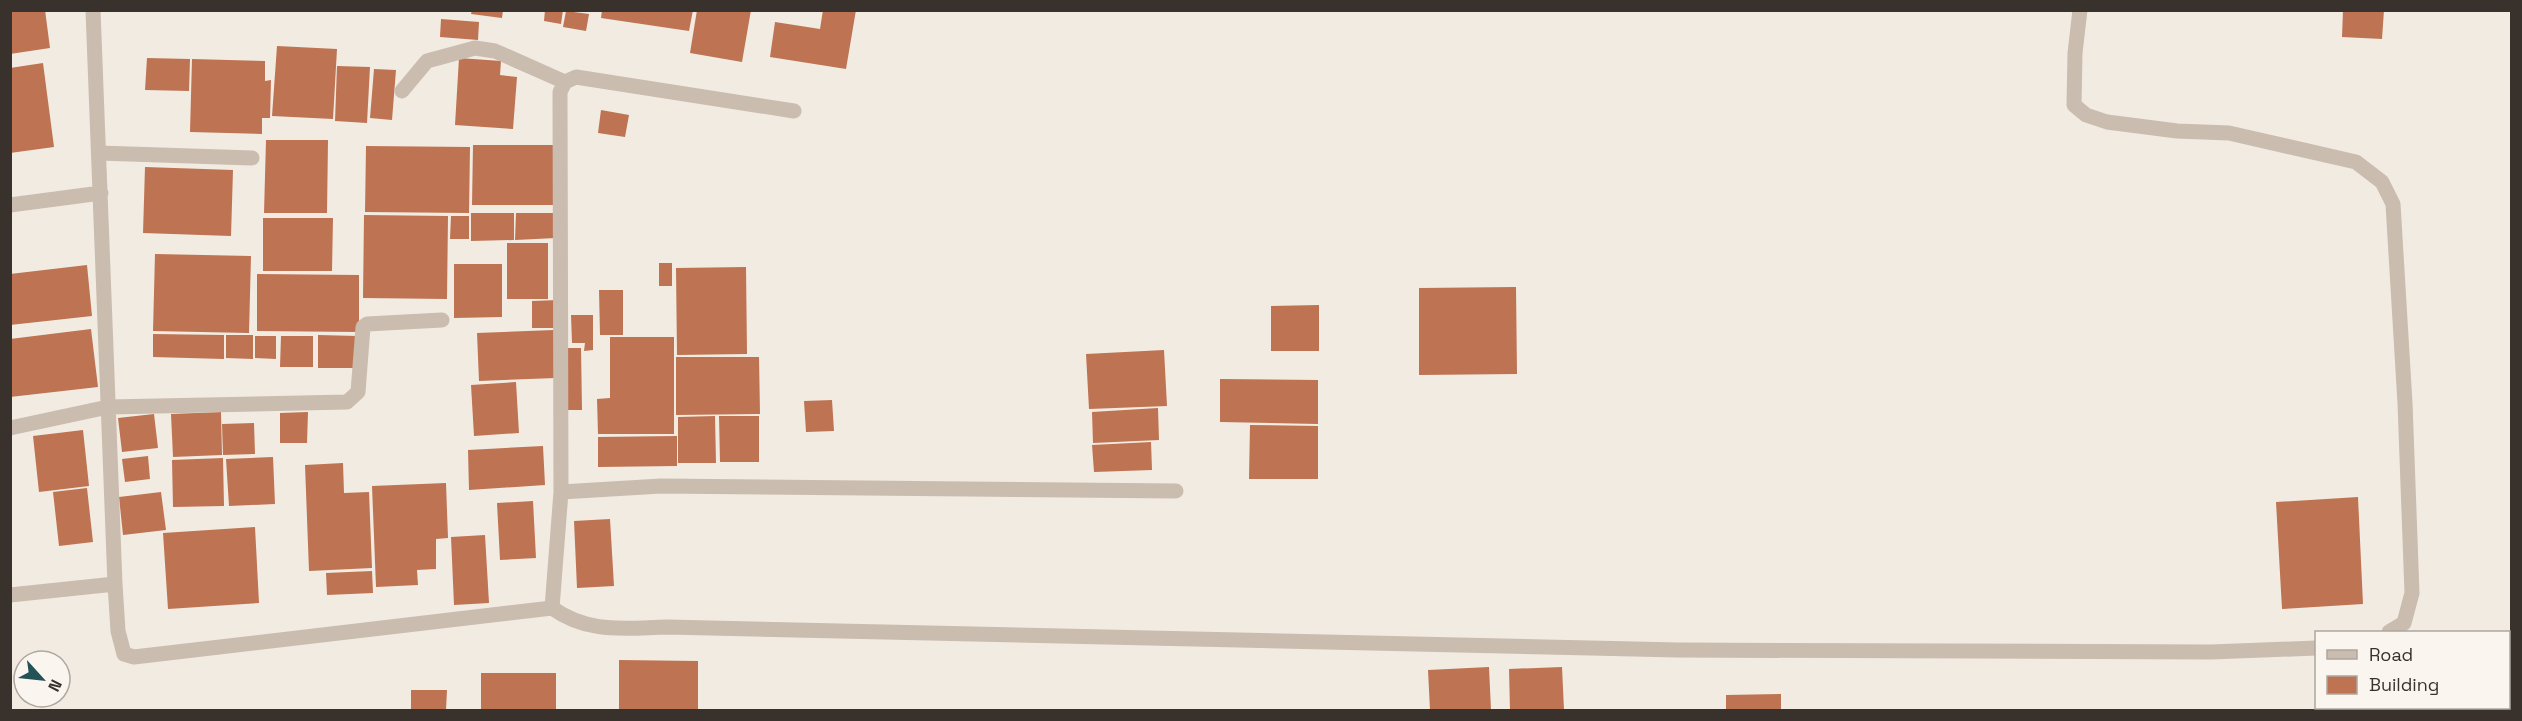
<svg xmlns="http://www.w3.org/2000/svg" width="2522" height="721" font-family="'Space Grotesk',sans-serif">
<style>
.building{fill:#be7353}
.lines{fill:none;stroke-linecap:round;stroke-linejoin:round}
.street{stroke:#cabcae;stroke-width:15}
</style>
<rect width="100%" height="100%" fill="#f2ebe1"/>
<path class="building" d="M10,10H45L50,48L10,54Z
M472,10H503L502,18L471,14Z
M545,10H563L561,24L544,21Z
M602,10H693L689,31L601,18Z
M697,10H751L742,62L690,53Z
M823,10H856L846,69L770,57L775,22L820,29Z
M2343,10H2384L2382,39L2342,37Z
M566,11L589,14L586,31L563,27Z
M441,19L479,22L478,40L440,37Z
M277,46L337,49L333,119L272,116Z
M147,58L190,59L189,91L145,90Z
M459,58L501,61L500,75L517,77L513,129L455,125Z
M192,59L265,61V81L271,80L270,118H262V134L190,132Z
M43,63L54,147L10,153V68Z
M337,66L370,67L367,123L335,121Z
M374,69L396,70L392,120L370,118Z
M601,110L629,115L625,137L598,133Z
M266,140H328L327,213H264Z
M473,145H559L558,205H472Z
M366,146L470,147L469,213L365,212Z
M145,167L233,170L231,236L143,233Z
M471,213H514V240L471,241Z
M516,213H556V238L515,240Z
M364,215L448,216L447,299L363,298Z
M451,216H469V239H450Z
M263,218H333L332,271H263Z
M507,243H548V299H507Z
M155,254L251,256L249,333L153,331Z
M659,263H672V286H659Z
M454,264H502V317L454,318Z
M87,265L92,316L10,325V274Z
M746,267L747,354L677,355L676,268Z
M257,274L359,275V332L257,331Z
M1516,287L1517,374L1419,375V288Z
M599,290H623V335H600Z
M559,300V328H532V301Z
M1319,305V351H1271V306Z
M571,315H593V350L584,351L585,343H572Z
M91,329L98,387L10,397V339Z
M554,330L556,378L479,381L477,333Z
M153,334L224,335V359L153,357Z
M226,335H253V359L226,358Z
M318,335L358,336V368H318Z
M255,336H276V359L255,358Z
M281,336H313V367H280Z
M610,337H674V434H598L597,399L610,398Z
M564,348H581L582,410H566Z
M1164,350L1167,406L1089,409L1086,354Z
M676,357H759L760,414L676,415Z
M1220,379L1318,380V424L1220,422Z
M516,382L519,433L474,436L471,385Z
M832,400L834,431L806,432L804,401Z
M1158,408L1159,440L1093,443L1092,412Z
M221,412L222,455L173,457L171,414Z
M308,412L307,443H280V413Z
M154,414L158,448L122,452L118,418Z
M715,416L716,463H678V417Z
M719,416H759V462H720Z
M254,423L255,454L223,455L222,424Z
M1250,425L1318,426V479H1249Z
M83,430L89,486L39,492L33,436Z
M677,436V466L598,467V437Z
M1151,442L1152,470L1094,472L1092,445Z
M543,446L545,485L469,490L468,450Z
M148,456L150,479L125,482L122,459Z
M273,457L275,504L229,506L226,459Z
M223,458L224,506L173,507L172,460Z
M343,463L344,493L369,492L372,568L309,571L305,465Z
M446,483L448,538L436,539V569L417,570L418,585L376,587L372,486Z
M87,488L93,542L59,546L53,492Z
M161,492L166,530L123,535L119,497Z
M2358,497L2363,604L2282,609L2276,502Z
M533,501L536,558L500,560L497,503Z
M610,519L614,586L577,588L574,521Z
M255,527L259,603L168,609L163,533Z
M485,535L489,603L454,605L451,537Z
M372,571L373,593L327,595L326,573Z
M619,660L698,661V710H619Z
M1489,667L1491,710H1430L1428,670Z
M1562,667L1564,710H1510L1509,669Z
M481,673H556V710H481Z
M411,690H447L446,710H411Z
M1781,694V710H1726V695Z"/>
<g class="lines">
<path class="street" d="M93,10L115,584L118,631L124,654L134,657L552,608C589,634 623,628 667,627L1678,650L2211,652L2316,648
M2080,10L2075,53L2074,105L2086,115L2107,122L2177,131L2229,133L2356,162L2382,182L2393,204L2405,403L2412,593L2404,623L2389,632
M402,91L427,61L475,48L495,51L565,82
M99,153L252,158
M10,205L101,193
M10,428L108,407L347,402L358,392L363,327L367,324L442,320
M561,492L661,486L1176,491
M10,595L115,584
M552,608L561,492L560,92L565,82L576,77L794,111"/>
</g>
<rect width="2522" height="721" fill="none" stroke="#39312c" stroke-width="24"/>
<rect x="2315" y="631" width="195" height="78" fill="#faf5ee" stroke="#ada7a0" stroke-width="1.5"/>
<rect x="2327" y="650" width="30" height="9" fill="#cabcae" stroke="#ada7a0" stroke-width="1.5"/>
<text x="2369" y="661" font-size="18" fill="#39312c">Road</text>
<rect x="2327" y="676" width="30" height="18" fill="#be7353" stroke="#ada7a0" stroke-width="1.5"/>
<text x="2369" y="691" font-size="18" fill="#39312c">Building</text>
<g transform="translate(42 679) rotate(117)"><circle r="28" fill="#faf5ee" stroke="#ada7a0" stroke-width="1.5"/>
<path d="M0-4.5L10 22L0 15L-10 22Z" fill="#235258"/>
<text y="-9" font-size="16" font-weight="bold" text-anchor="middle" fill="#39312c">N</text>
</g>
</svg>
